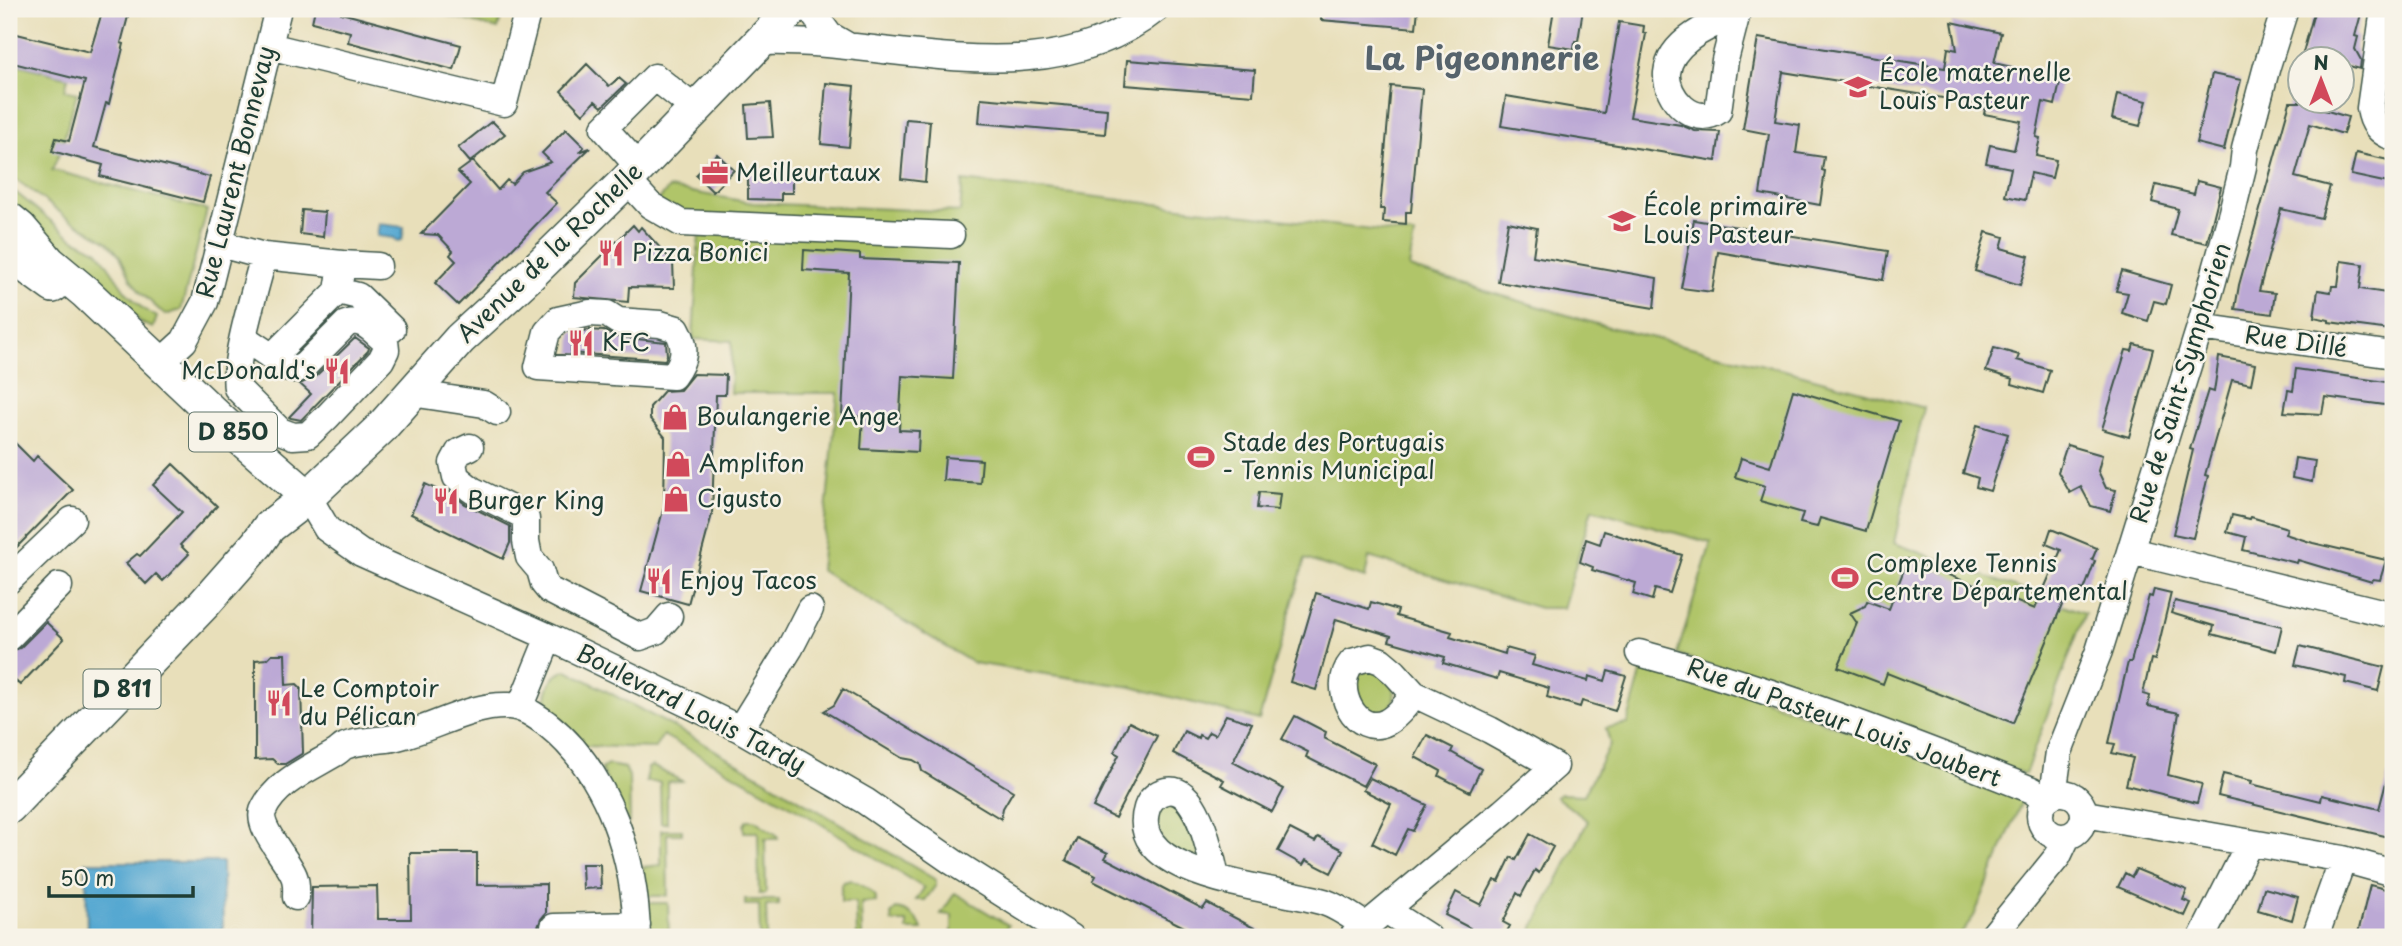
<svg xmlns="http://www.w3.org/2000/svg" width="2402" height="946" font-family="'Playpen Sans',sans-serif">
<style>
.green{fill:#b0c569;stroke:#68814e;stroke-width:2}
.water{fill:#57a8d1;stroke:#3b7282;stroke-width:2}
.building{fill:#bca9d5}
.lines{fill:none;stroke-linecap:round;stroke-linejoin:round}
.minor-casing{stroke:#3d5548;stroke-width:29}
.major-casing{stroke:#3d5548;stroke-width:36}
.minor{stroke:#fff;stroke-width:26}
.major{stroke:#fff;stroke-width:33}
.labels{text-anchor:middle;stroke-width:5;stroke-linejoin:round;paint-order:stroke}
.shield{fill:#f7f3e8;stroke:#60746a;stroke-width:2}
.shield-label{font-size:23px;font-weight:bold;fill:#1f3d34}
.poi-label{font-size:24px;fill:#1f3d34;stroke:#f7f3e8;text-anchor:start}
.street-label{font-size:24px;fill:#1f3d34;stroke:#f7f3e8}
.district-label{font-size:32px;font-weight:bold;fill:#56636c;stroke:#f7f3e8}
</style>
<rect width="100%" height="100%" fill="#f7f3e8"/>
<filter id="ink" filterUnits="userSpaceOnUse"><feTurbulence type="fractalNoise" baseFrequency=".0143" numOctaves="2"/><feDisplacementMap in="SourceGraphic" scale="14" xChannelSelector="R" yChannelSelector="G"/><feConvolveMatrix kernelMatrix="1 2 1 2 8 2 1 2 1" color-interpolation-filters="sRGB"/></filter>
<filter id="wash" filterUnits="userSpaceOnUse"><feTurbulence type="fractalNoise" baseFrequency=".00686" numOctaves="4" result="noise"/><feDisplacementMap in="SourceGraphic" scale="28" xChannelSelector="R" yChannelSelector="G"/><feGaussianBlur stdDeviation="1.57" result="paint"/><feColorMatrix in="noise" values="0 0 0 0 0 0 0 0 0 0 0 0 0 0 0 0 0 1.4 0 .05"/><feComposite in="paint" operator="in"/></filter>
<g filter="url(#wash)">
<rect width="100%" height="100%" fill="#e8dfba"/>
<path class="green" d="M424,9H503L498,29Z
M2393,42V126L2381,107Z
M9,62L68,78L65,90L77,93L60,152L52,170L207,210L181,310L165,315L140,292L131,279L120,256L108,242L66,217L28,188L9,176Z
M963,181L1414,235L1409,268L1597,324L1792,372L1924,408L1894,543L2085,613L2025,774L1677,654L1711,543L1592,509L1563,608H1540L1369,557L1365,578L1305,559L1259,720L1132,687L973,663L820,570L838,393H730L732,341L693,339L699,234L650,210L669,188L753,203L960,212Z
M9,187L72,238L98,251L126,292L143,309L157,317L153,328L143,324L9,205Z
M1644,663L1727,686L2024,796L1974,916L1958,937H1529L1588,821L1556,797L1560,794L1584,795L1610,744L1606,728L1627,724Z
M1373,665C1392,686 1403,687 1387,714L1364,713L1349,681Z
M567,670L698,740L936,880V885L925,900H916L924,888L802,812L663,735L655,748L584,746L547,710C543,694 550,674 567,670Z
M608,765L625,768L629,776L630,819L628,824L601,769Z
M652,766L682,781L667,782V823H661L660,782H646L648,768Z
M1179,800L1200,854L1195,859L1165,849L1153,812L1157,804Z
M747,820H754L777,835L778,839H765L766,894H759L758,832H744V825Z
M661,830H682V834H667L668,896H643L639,873L644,867L661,865Z
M851,880C861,886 875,889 876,902L861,903L862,937H857L856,902H841V885L844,882Z
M955,893L1008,925L1002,937H952V915L941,914Z
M745,900H779V905L766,906L767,937H760L759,905H745Z
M644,903H668L669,937H647Z
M896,909C907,910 920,919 922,930H907V922H892L891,914Z"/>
<path class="water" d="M379,224L404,227L402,240L397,241L394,238L377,236Z
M86,862H222L223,937H87Z"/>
<g id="blocks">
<path class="building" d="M103,9H130L121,43L124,44L109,104L106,103L94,147L210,177L203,202L100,176L103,165L52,151L56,138L69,141L85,81L9,62V32L90,52Z
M315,9H342L341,13L461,45L454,70L348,42L350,32L312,22Z
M1321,9H1418L1416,28L1321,20Z
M1554,9H1583L1578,41H1575L1574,49L1548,45Z
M2315,9H2342L2361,14L2355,36L2358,37L2355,49L2361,60L2360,69L2342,64V60H2301Z
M1619,22L1644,26L1643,33L1646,34L1630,117L1681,125L1695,131L1720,132L1716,161L1501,126L1506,96L1604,113Z
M1952,22L2001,33L1994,63L2061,78L2055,105L2043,102L2036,137L2040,138L2036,156L2056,160L2052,178L2031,173L2025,200L2005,196L2011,168L1986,163L1990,145L2014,150L2021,121L1984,114L1986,105L1783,72L1775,121L1800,125L1796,153L1824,157L1822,170L1825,171L1820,205L1760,194L1769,134L1743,129L1758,38L1945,68L1948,48L1957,50Z
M1127,60L1255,70L1253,95L1125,85Z
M587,64L609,86L619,78L626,84L602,107L595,101L583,114L561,91Z
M2212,74L2241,80L2224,150L2196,143Z
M826,83L854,86L849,147L821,144Z
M1391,86L1422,89L1411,212H1406V224L1383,222L1384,209H1380Z
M2117,94L2147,101L2140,126L2112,119Z
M981,98L1107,109L1105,134L979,123Z
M2290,102H2308L2307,105L2348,117L2343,134L2310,124L2295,177L2330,186L2321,218L2281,209L2259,291L2275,293L2272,314L2235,309L2239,285Z
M770,103L773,137L748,138L746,105Z
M906,119L930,121L925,182L901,179Z
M492,121L505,134L470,162L458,148Z
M566,129L584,147L579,152L590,148L545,192L557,203L458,305L435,283L456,261L450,255L453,251L438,235L421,234L470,184L458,172L473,161L498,190L507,180L512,184L523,172L551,162L542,153Z
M2356,153L2393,161V184L2351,175Z
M717,154L734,170L713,192L696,175Z
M768,172L792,174V193H781V200L748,199V173Z
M2197,181L2221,187L2207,243L2171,235L2178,209L2152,202L2156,185L2194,194Z
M302,210L325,212L323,237L300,234Z
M1694,220L1888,251L1883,280L1718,252L1712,292L1681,288Z
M1508,222L1537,228L1533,256L1657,278L1654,308L1498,282Z
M633,225L638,231L641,227L673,262L674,288L629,287L628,302L574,297L575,283Z
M1986,232L2004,237L2001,248L2029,256L2020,285L1975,271Z
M804,250L860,254V259L959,263L953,379L902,376L899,430L919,431L918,452L861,449L863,417L842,416L849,273L803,270Z
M2341,261L2363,264L2360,289L2393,294V321L2390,330L2329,322V320L2314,317L2318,290L2331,292L2332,286H2338Z
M2122,271L2171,285L2166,304L2154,301L2148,321L2122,313L2128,293L2116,291Z
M588,330L604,331L617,337L666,342L667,355L665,360L571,353L572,333Z
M355,338L369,348L368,351L301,420L291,418L289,417L311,394L300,384L316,376Z
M2134,344L2153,349L2129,437L2102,429L2126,350L2132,351Z
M1994,348L2019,355L2017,360L2050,370L2043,393L2012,384L2013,379L1986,371Z
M2219,357L2255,364L2251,384L2232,380L2205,475L2208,476L2193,538L2173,534L2193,450L2190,449L2208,390L2214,392Z
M2296,369L2393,383V406L2325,397L2322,414L2284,412L2288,390L2293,391Z
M693,374L726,375L725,395H716L712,514L688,604L641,591L664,507L665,437L650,419V407L664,391L680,390Z
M1793,390L1899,421L1866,531L1820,518L1817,527L1800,523L1803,513L1760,501L1765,486L1735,477L1741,458L1770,467Z
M1977,425L2008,434L1990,491L1976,487L1978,478L1963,473Z
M9,437L33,461L37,456L73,490L9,555Z
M2067,445L2102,455L2098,471L2106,488L2116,490L2110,511L2091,506L2081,487L2070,493L2058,472Z
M945,457L982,460L980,483L943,480Z
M2295,458L2315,461L2312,482L2292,478Z
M173,464L217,506L180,545L189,554L163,581L156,574L146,584L126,563L137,554L140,556L182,512L153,485Z
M425,484L446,494L448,491L465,504L510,526V543L503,559L411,514Z
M1259,492L1280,494L1278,510L1257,508Z
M2232,515L2250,519L2251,517L2287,528L2285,534L2313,543L2386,560L2380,580L2373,579L2372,582L2298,560L2297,563L2243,550L2246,537L2227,532Z
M2051,529L2097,548L2092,560L2095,561L2084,590L2081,589L2078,597L2067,593L2013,723L1887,673L1883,684L1838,667L1857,623L1850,613L1865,606L1867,601L1889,609L1908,559L2035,609L2061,550L2046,544Z
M1604,531L1682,555L1670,593L1655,589L1652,600L1633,594L1636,583L1592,570L1593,567L1580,562L1586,539L1600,544Z
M2154,589L2171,593L2155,660L2151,659L2143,694L2150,696L2148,706L2179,713L2168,775L2202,784L2197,803L2126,785L2133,758L2112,753L2115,744L2109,743L2128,662H2131L2149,596L2152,597Z
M1316,593L1369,609L1371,602L1398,610L1396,616L1452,632L1450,637L1505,654L1506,648L1535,656L1532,665L1588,681L1589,676L1605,681L1608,671L1626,676L1615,711L1582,701L1580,707L1547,697L1549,688L1499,673L1497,679L1443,663L1445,657L1389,641L1391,636L1336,619L1316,690L1290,682Z
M2175,601L2282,626L2276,651L2212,634L2214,626L2171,613Z
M46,622L64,639L20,685L9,675V652L20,648Z
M2300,646L2384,667L2378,691L2345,683L2346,677L2295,665Z
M272,654H285L286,685L297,684L301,688L303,753L285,764H278L272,759L255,760V660L267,659Z
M843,689L1013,791L1003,808L1001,819L922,771L920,764L913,760L902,758L824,711L834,705Z
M1226,715L1252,723L1233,762L1284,789L1272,812L1221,785L1224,780L1173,753L1184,731L1198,738L1199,735L1205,738L1209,732L1215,735Z
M1295,716L1326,732L1324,738L1375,764L1363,786L1306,757L1308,752L1282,739Z
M1129,722L1157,736L1115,818L1093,807L1119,755L1114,752Z
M1427,735L1453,748L1451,752L1481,769L1470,792L1439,776L1441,771L1415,757Z
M2223,774L2252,781L2251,784L2321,801L2322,795L2379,809L2388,775L2393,776V838L2218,796Z
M1370,778L1427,805L1413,831L1408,829L1395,855L1372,843L1391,804L1363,790Z
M1290,829L1315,842L1318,837L1343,850L1331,873L1306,860L1303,865L1278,851Z
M1530,834L1553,847L1539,873L1535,870L1521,896L1517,893L1503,922L1510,926L1504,937H1476L1468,933L1470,928L1445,915L1456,892L1481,905L1494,880L1499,882L1511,857L1516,860Z
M1077,838L1108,853L1105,858L1157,885L1203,909L1207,903L1271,937H1188L1192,931L1093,881L1096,876L1066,860Z
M410,853H477V885L546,884V913L541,919L538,927L543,937H311L312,887L377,886L378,919H411Z
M582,864H600L601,888L583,889Z
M2136,869L2187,890L2183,900L2191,903L2185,916L2118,887L2125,873L2132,877Z
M2370,885L2393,891V937H2357Z
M2264,888L2298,897L2292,920L2258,910Z"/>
</g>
</g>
<g filter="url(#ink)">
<use href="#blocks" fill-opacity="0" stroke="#3d5548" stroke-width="2"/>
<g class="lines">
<g class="minor-casing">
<path id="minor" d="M810,9L829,35L848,46
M2384,9L2370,108C2372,123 2378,132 2393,137
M1736,15C1711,24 1670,41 1667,73C1665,97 1694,128 1718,111L1725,60L1738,9
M760,42C890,37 1043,100 1156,9
M269,46L504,103L528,9
M639,167L604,128L655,77L695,109
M627,180L650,205L681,223L951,235
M220,244L264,256C257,283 232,365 237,388L280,431L293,436L308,435L327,417L381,360L386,350L385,341C373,331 362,316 346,324L305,365L298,369H290L244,338
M264,256L342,264L338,291L273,356
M342,264L378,266
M338,291L358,296L392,329
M590,313L607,314L618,321L660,324L677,329C687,347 685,360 673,376L538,367L547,332L558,320Z
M2200,327L2393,355
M160,363L184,341L205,302L278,9
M411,393L484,404L497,412
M470,447L459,452L453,463L456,477L472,490L521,514L526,519V541L529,557L540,570L544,584L549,590L640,637L656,631L669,616
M308,497L327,529L361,553L549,637L740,729L865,801L953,862L1071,937
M2131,551L2393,615
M9,580L72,520
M9,637L59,586
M1639,653C1773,689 1903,739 2032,790L2045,801
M520,708L549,637
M740,729L790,648L810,609
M2040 815a22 22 0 1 1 44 0a22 22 0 1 1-44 0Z
M2053,795L2059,752L2099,651L2200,327L2231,216L2243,167L2245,149L2267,66L2285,9
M2085,814L2343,859L2393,873
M1216,877C1211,856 1198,784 1166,791C1157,793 1150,799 1147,808C1124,880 1284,888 1324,902C1339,907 1352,917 1366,926
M296,897C296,890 297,883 294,876C288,860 257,828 263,811C275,782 313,767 337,752C340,750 342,747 345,746C359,740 378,741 393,738C431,730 470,704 509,706C524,707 536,716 547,724C609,773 636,861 637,937
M1386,910L1428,937
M554,927L637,925
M1353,937L1503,812L1555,766L1490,730L1414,694L1394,672L1381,661L1370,657L1352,662C1330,688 1356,738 1387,722C1398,716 1407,704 1414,694
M1992,937L2058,856L2067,837
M2202,937L2249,844
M2315,937L2343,859"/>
</g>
<g class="major-casing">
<path id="major" d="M9,219L20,228L49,262L85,292L230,429L308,497
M9,254L53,286
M9,807L204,604L257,544L269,527L308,497L381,428L460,339L531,274L627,180L792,9"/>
</g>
<use href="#minor" class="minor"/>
<use href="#major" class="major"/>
</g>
</g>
<defs>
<g id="school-bare" transform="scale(2.1)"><path d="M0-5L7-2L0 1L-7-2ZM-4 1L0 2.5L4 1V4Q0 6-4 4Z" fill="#d1495b" stroke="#f7f3e8" stroke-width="2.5" paint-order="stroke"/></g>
<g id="office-bare" transform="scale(2.1)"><path d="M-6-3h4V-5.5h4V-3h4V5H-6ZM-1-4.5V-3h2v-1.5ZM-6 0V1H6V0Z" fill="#d1495b" stroke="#f7f3e8" stroke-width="2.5" paint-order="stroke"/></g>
<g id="restaurant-bare" transform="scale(2.1)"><path d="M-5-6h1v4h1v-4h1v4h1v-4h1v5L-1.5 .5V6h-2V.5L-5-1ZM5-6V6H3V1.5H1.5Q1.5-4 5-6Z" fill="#d1495b" stroke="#f7f3e8" stroke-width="2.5" paint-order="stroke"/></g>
<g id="shop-bare" transform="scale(2.1)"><path d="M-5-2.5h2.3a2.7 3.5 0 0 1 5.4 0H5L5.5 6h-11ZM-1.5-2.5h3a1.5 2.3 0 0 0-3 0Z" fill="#d1495b" stroke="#f7f3e8" stroke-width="2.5" paint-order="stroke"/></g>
<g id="stadium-bare" transform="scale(2.1)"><path d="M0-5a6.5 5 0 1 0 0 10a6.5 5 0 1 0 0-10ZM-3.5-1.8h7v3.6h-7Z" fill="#d1495b" stroke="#f7f3e8" stroke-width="2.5" paint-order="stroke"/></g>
</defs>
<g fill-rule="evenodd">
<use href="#school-bare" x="1858" y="87"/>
<use href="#office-bare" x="715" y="173"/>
<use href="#school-bare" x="1622" y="221"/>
<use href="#restaurant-bare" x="611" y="253"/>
<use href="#restaurant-bare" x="581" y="343"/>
<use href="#restaurant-bare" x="337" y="371"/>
<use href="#shop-bare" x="675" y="417"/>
<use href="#stadium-bare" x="1201" y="457"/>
<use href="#shop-bare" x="678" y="464"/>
<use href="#shop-bare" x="676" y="499"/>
<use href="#restaurant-bare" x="446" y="501"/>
<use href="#stadium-bare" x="1845" y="578"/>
<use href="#restaurant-bare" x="659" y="581"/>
<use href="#restaurant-bare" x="279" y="703"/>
</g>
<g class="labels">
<g class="shield">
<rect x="189" y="412.5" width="88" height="39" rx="5"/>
<rect x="83.5" y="669.5" width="77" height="39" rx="5"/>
</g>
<g class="shield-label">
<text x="233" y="440">D 850</text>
<text x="122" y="697">D 811</text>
</g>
<g class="poi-label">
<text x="1879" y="81">École maternelle<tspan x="1879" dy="28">Louis Pasteur</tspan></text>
<text x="736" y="181">Meilleurtaux</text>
<text x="1643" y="215">École primaire<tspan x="1643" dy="28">Louis Pasteur</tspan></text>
<text x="632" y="261">Pizza Bonici</text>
<text x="602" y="351">KFC</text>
<text x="316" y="379" text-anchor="end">McDonald's</text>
<text x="696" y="425">Boulangerie Ange</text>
<text x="1222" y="451">Stade des Portugais<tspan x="1222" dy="28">- Tennis Municipal</tspan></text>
<text x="699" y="472">Amplifon</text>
<text x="697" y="507">Cigusto</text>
<text x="467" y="509">Burger King</text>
<text x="1866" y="572">Complexe Tennis<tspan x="1866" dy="28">Centre Départemental</tspan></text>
<text x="680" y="589">Enjoy Tacos</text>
<text x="300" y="697">Le Comptoir<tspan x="300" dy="28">du Pélican</tspan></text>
</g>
<g class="street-label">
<text transform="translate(236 172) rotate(-76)" y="8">Rue Laurent Bonnevay</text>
<text transform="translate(550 253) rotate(-44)" y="8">Avenue de la Rochelle</text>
<text transform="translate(2296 342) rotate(8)" y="8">Rue Dillé</text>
<text transform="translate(2181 383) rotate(-73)" y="8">Rue de Saint-Symphorien</text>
<text transform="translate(691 709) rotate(27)" y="8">Boulevard Louis Tardy</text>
<text transform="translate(1844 723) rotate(20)" y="8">Rue du Pasteur Louis Joubert</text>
</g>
<g class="district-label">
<text x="1482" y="70">La Pigeonnerie</text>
</g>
</g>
<rect width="2402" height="946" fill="none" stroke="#f7f3e8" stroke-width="35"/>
<g transform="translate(2321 80)"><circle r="33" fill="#f7f3e8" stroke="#a1aaa0" stroke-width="2"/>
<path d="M0-5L12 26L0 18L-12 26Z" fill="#d1495b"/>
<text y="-10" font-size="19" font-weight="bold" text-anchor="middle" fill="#1f3d34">N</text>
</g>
<path d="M49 886v10h144v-10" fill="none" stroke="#1f3d34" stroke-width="3.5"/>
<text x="60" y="886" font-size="21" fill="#1f3d34" stroke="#f7f3e8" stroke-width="5" paint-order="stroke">50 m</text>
</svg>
